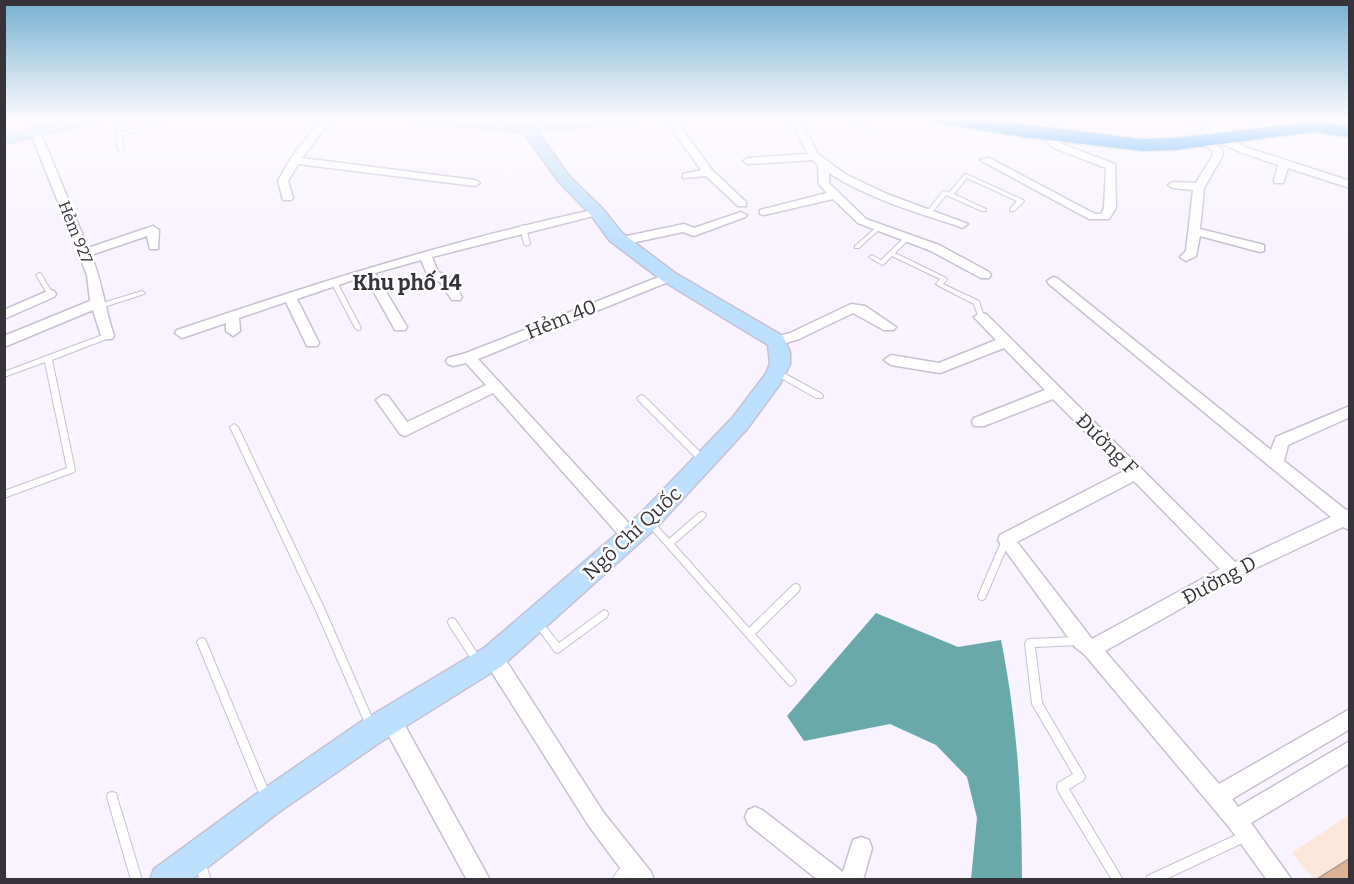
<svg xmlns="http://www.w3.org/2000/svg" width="1354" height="884" font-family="Bitter,serif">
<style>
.commercial{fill:#fde6da}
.water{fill:#69a9ac}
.building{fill:#dfb295;stroke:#b09d92;stroke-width:1.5}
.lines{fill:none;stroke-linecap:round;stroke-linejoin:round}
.lane-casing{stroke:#c8c0d3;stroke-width:2}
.street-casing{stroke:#c8c0d3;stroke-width:3}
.secondary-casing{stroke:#c8c0d3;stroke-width:3}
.highway-casing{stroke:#d7d6d8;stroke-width:3}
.lane{fill:#fff;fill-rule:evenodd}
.street{fill:#fff;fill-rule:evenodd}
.secondary{fill:#bce0fe;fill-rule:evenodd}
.highway{fill:#1f99fc;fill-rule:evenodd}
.labels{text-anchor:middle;stroke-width:5;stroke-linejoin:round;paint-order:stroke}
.far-street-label{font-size:16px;fill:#36333b;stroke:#fff}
.street-label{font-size:20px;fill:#36333b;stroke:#fff}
.neighbourhood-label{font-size:21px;font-weight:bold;fill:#36333b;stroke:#fff}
</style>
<rect width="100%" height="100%" fill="#f8f3ff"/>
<path class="commercial" d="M1349,815V879H1314L1292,853Z"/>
<path class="water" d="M876,613L958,647L1001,640C1017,719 1022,799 1022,879H971L977,818L967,777L936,745L890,724L804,741L787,716Z"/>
<path class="building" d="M1350,858V879H1317Z"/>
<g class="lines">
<g class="lane-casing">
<path id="lane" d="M115,118H120L121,132L160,123L162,124L122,135L124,150L121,152L118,150Z
M845,118H851L884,137L879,138Z
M1185,118H1191L1215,134L1210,135Z
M966,174L1023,200L1024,201L1014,211H1010V209L1017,201L967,178L954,194L986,209V211H982L946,195L931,214H927L926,213L943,191L950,192L964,175Z
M523,225L526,227L530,244L527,246L524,244L520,227Z
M879,225L882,227L881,228L859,248H855V246Z
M908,235L910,236V238L895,253L946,278L947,279L943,284L979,301L984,317L983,319H979L974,304L937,285L936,284L940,279L892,256L884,264L882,265L869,257L872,255L881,260L906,236Z
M39,273L41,274L53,294L52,295L50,296L48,295L36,275Z
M334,280L337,282L361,328L360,330H358L355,328L331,282Z
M142,291L145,293L144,294L98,309L95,307L96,305Z
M105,334H109L110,336L109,338L52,360L75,470L74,472L4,498V491L67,468L45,362L4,377V372Z
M776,369L822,394L823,396L822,398H816L774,374L773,372Z
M641,395L644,396L707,459L708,461L707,463H701L638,400L637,398Z
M234,424L238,427L325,610L376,727L374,730L371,732L368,730L318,615L230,427Z
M702,512L705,513L706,515L705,517L674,544L749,628L793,585L796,584L799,585L800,588L799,591L755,634L794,678L796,681L794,684L791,686L788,684L645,522L646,520L649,519L652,520L669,539L699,513Z
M1006,536L1009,537L1010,540L986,596L985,599L982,600L979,599L978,596L1002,540L1003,537Z
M604,610L607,611L608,614L607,617L558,653L555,652L532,621L533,618L536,617L539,618L559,643Z
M452,618L455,619L481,659L483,662L481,665L478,666L475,665L449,625L448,622L449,619Z
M1079,637L1082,638L1084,641L1082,644L1079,645L1035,647L1042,703L1085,776L1084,780L1069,789L1123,880H1112L1058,791L1057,787L1058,783L1073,774L1032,704L1025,643L1027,640L1030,639Z
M202,638L205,639L272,799L271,803L267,804L263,803L197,642L199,639Z
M112,792L116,793L117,797L142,880H131L107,797L108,793Z
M1247,830L1251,831L1252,835L1251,839L1164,880H1146L1147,876Z
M200,858L204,859L211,880H200L195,863L196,859Z
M630,862L634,863L635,867L634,871L625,880H612C615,873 623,864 630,862Z"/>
</g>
<g class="street-casing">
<path id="street" d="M322,118H332L302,158L475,180L480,183L475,186L298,164L288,181L293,198L291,200H283L278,181L291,158Z
M664,118H674L712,170L746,202V206H738L706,176L683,178V174L701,170Z
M789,118H799L818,154L845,174L887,194L968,224L962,228L958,226C914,212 868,198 829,173V183L866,219L939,245L989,272L991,275L989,278H981L931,251L858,223L833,199L764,215L760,214V210L827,193L819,184L818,165L813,160L748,164L743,161L748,158L808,154Z
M35,128L40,131L88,248L153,226L159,230L158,249H150L147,236L91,255C102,281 105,309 114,336L112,339H102L93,310L4,347V336L90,301L87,275L30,131Z
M1047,133H1055L1062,144L1115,164L1116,208L1109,219H1089L980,160L989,158L1095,214H1101L1104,208L1106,168L1054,148L1048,142Z
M1214,136H1222L1248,148L1350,181V188L1288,168L1283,183H1275L1274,181L1278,165L1240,152L1214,140Z
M1204,137L1221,148L1223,155L1204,188L1200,229L1264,245V251L1260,252L1200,236L1196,256L1186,261L1180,257L1186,251L1193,190L1173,188L1168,185L1173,182L1196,183L1213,155L1212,151L1199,140Z
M597,209L601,210V214L432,257L438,272L448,276L462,297L460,300H452L440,282L429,278L421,260L375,273L407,327L405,330H395L365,276L297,299L319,343L317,346H307L286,302L239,318L240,331L233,336L226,331V323L182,338L175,333L177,330C316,283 453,240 597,209Z
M741,212L747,215L745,217L694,236L683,232L622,245L616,241L622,237L684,224L694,228Z
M669,273L675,277L673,280L478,359L637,532L639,537L637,542L631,544L625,542L493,393L405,436L400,434L376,400L383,395L388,396L407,422L486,385L466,363L453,366L448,364L446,361L448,358L466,353Z
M1053,277L1057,278L1271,450L1276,437L1350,406V417L1288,445L1284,461L1346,510L1350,509V530L1343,527L1239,576L1105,651L1219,784L1350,709V729L1232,799L1238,807L1350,741V763L1251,823L1292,880H1267L1229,827L1085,655L1075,647L998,540L1000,535L1124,471L1053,399L984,426H974L972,422L974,418L1045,390L1004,348L940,373L891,365L884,360L891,355L939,363L996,340L974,317L981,313L986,314L1235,562L1331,517L1049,284L1047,281ZM1134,481L1220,569L1092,639L1017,542Z
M50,290L54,291L56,294L54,297L4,319V310Z
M851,304L865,306L896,327L894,330H884L853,313L799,339L776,346L769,341L771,338L790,333Z
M493,648L500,651L603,812L651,872L654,880H629L589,826L486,663L484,657L486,651Z
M391,710L398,713L490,880H467L384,727L381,720L384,713Z
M755,807L762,810L843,872L853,840L861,837L869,840L872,848L863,880H818L748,824L745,817L748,810Z"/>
</g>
<g class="secondary-casing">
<path id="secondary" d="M75,118H101L99,121L4,144V136Z
M409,118H467L527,124L582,118H637L630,122L537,131L570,177L603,209L622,233L675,273L783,336L790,352V364L780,384L747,429L656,528L502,666L382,741L279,812L191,880H150L154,869L259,792L362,721L484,648L640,514L733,417L765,375L770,364L768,345L663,281L610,241L591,215L560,183L523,132L416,122Z"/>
</g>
<g class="highway-casing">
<path id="highway" d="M926,118H972L1142,139L1175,138L1313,122L1350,126V137L1313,132L1175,150L1142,151L1024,137L935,123Z"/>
</g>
<use href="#lane" class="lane"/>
<use href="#street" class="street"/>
<use href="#secondary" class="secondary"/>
<use href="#highway" class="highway"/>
</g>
<linearGradient id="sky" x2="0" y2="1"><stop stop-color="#75b0d0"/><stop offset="0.49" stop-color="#fcfaff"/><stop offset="1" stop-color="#fcfaff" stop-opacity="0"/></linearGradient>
<rect width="1354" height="242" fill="url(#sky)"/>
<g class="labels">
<g class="far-street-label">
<text transform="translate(76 232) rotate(68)" y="6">Hẻm 927</text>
</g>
<g class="street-label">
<text transform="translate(561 319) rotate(-22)" y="7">Hẻm 40</text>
<text transform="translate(1107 444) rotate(45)" y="7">Đường F</text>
<text transform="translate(632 533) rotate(-43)" y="7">Ngô Chí Quốc</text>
<text transform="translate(1219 580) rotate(-28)" y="7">Đường D</text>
</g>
<g class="neighbourhood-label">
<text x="407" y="290">Khu phố 14</text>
</g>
</g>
<rect width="1354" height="884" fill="none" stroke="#36333b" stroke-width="12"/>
</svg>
